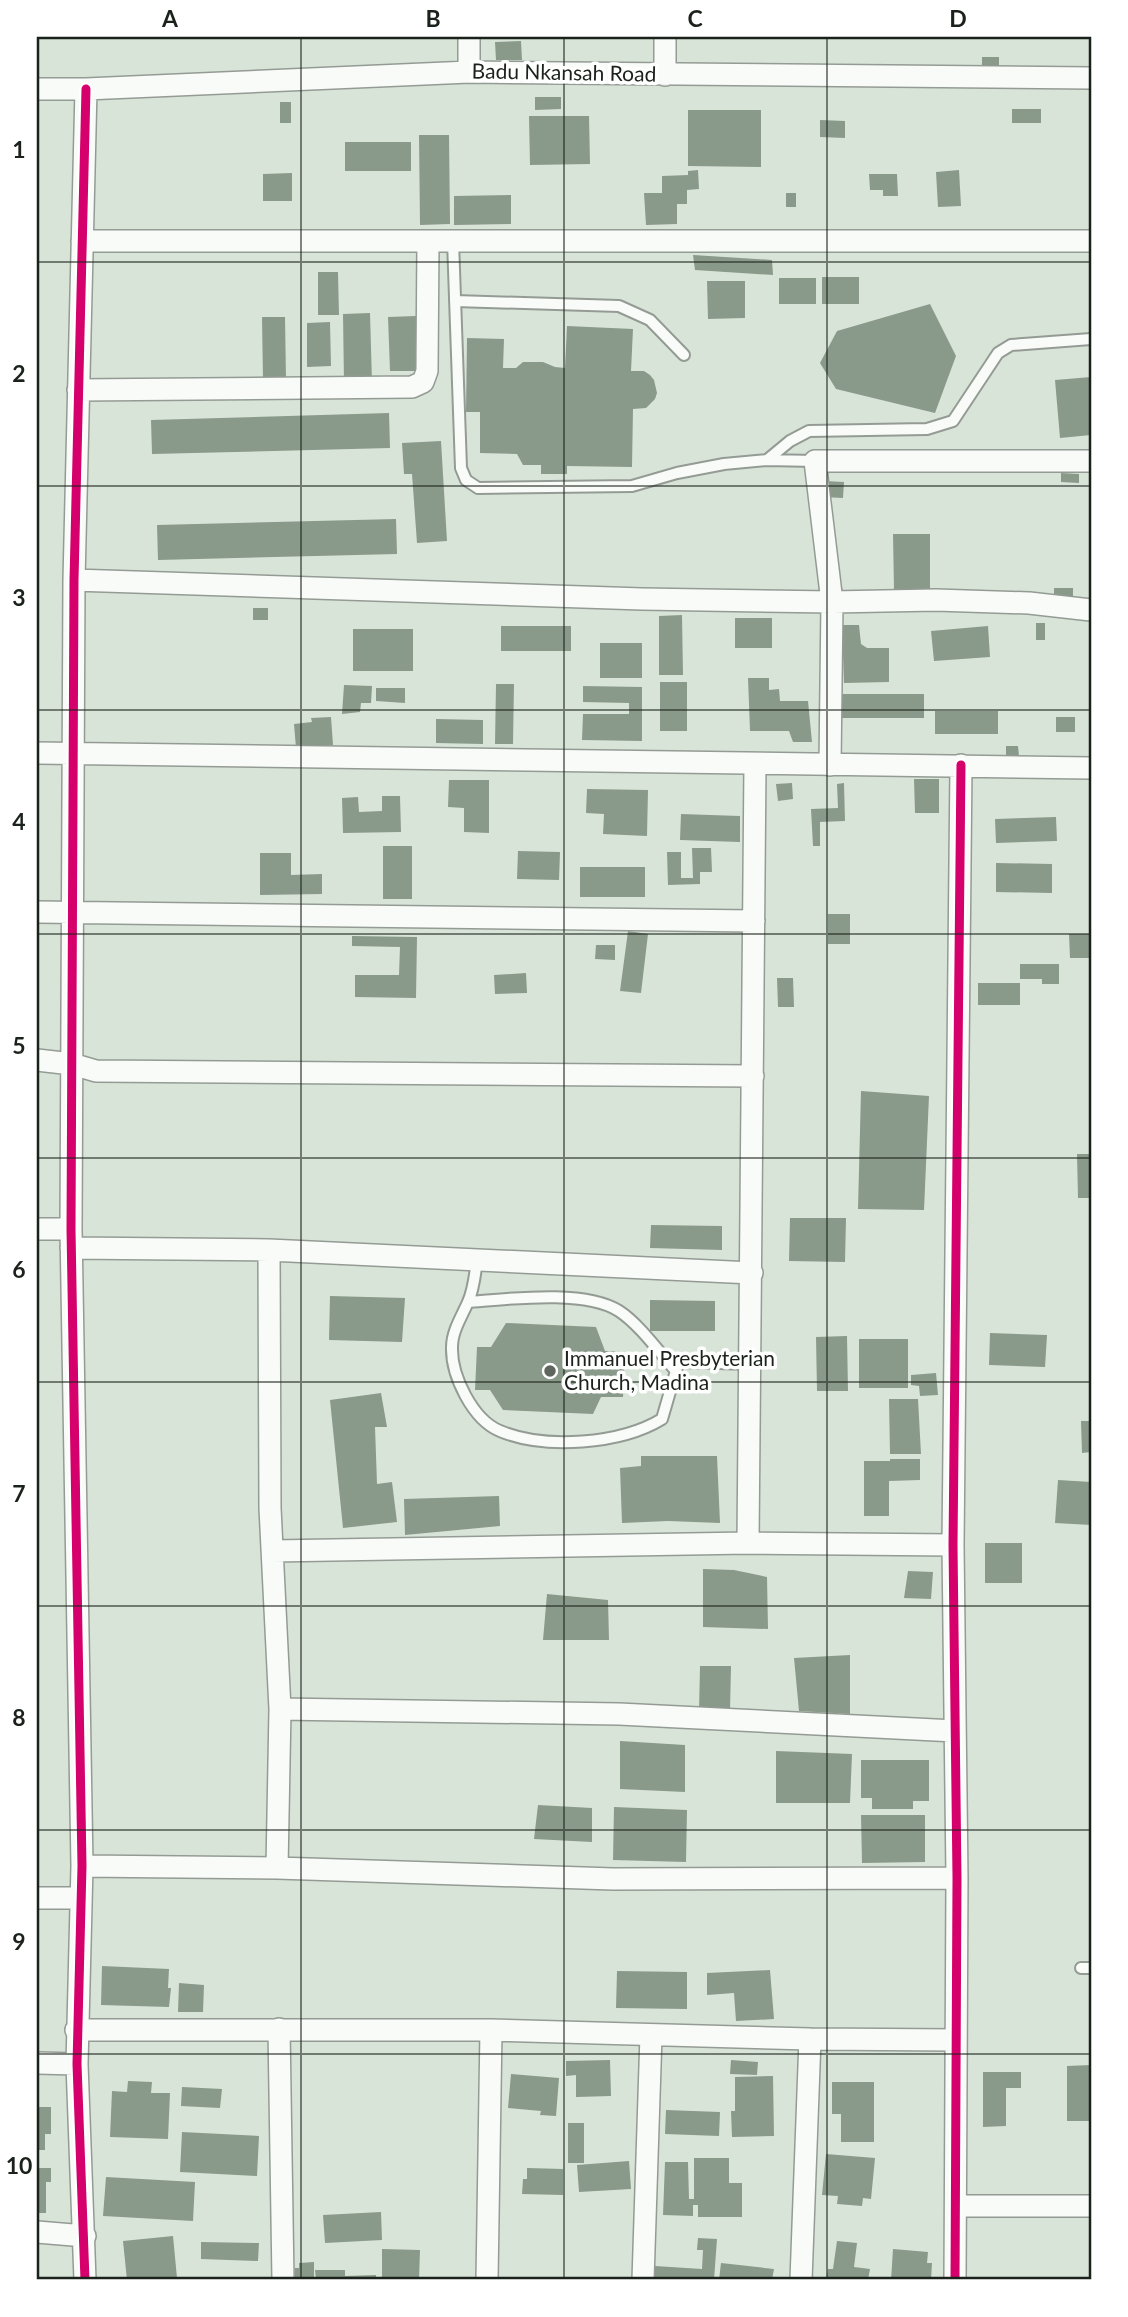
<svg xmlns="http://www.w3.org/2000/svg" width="1128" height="2317" font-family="Lato,sans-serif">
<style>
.building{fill:#89998a}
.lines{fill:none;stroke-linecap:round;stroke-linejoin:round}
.lane-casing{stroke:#949b94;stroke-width:14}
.street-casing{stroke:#949b94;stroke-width:24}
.lane{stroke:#f9fbf9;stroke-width:10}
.street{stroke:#f9fbf9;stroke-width:21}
.cycleway-casing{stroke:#fff;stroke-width:13}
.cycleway{stroke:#d6006c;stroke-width:9}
.grid{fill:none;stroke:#1b221b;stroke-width:2;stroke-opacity:0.55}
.poi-dot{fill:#5e665e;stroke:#fff;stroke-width:2.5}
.labels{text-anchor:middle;stroke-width:7;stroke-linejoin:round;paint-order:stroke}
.street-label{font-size:21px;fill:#1b221b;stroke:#fff}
.poi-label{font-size:21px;fill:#1b221b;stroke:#fff;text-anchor:start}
.neatline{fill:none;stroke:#1b221b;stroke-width:2.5}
.grid-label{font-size:23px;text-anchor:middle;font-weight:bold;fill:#1b221b}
</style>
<rect width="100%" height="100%" fill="#d9e4d9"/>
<path class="building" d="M521,41L522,60H496L495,42Z
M982,57H999V74H982Z
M535,97H561V109L535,110Z
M280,102H291V123H280Z
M1012,109H1041V123H1012Z
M688,110H761V167L688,166Z
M529,116H589L590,164L530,165Z
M820,120L845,121V138L820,137Z
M419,135H449L450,224L420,225Z
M345,142H411V171H345Z
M698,170L699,189L687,190V204H677V224L646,225L644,193H662V176L688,175V171Z
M959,170L961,206L938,207L936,172Z
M292,173V201H263V174Z
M869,174H897L898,196H883V190H870Z
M786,193H796V207H786Z
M511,195V224L454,225V196Z
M693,255L772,260L773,275L695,270Z
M318,272H338L339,315H318Z
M822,277H859V304H822Z
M779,278H816V304H779Z
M707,281H745V318L708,319Z
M930,304L956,356L935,413L836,389L820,363L837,331Z
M370,313L372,383H344L343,314Z
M416,316L418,371H390L388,317Z
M262,317H285L286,380L263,381Z
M330,322L331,366L307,367V323Z
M567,326L633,329L631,371H644L650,375L654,380L657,393L655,399L646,408L633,409L632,467L567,466V474H541V465H523L517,454L480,453V412H466L467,338L504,339L503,368H516L523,362H543L555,367L565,368Z
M1091,377V435L1060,438L1055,380Z
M389,413L390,448L152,454L151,420Z
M441,441L447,541L417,543L412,474H404L402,443Z
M1061,473L1079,474V483L1061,482Z
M824,481L844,482L843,498L823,497Z
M396,519L397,554L158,560L157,525Z
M893,534H930V590L894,591Z
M1054,588H1073V598H1054Z
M253,608H268V620H253Z
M682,615L683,675H659V616Z
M735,618H772V648H735Z
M1036,623H1045V640H1036Z
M842,625H859L861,644L867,648H889V682L844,683Z
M501,626H571V651H501Z
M988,626L990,657L934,661L931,631Z
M353,629H413V671H353Z
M600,643H642V678H600Z
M748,678H769V690L779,689L780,701H808L812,742H793L789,731H750Z
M660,682H687V731H660Z
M496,684H514L513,744H495Z
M344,685L372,686L371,703H361L360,712L342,714Z
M583,686L642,687V741L582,740L583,714H629V703L583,702Z
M376,688H405V703L376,701Z
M839,694H924V718H839Z
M935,711H998V734H935Z
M331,717L333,745L296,748L294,724L312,722L311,718Z
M1056,717H1075V732H1056Z
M436,719L483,720V744L436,743Z
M1006,746H1018L1019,756H1006Z
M914,779H939V813H915Z
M449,780H489V833L464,832V808L448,807Z
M792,783L793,799L778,801L776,784Z
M844,783L845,821L820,822V846H813L811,809L838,808L837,784Z
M587,789L648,790L647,836L603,834L604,814L586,813Z
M382,796H400L401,832L343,833L342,798L358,797L359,812L382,811Z
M681,814L740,816V842L680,840Z
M1056,817L1057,841L996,843L995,819Z
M383,846H412V899H383Z
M692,848H711L712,872H700V884L668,885L667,852H681V878H693Z
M518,851L560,852L559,880L517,879Z
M260,853H291V875L322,874V894L260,895Z
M996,863L1052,864V893L996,892Z
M580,867H645V897H580Z
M828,914H850V944H828Z
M628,931L648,934L641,993L620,991Z
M1069,934H1091V958H1070Z
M352,936L417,937L416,998L355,997V975H399L400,947L352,946Z
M596,945H615V960L595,959Z
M1020,964H1059V984H1042V979H1020Z
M526,973L527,993L495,994L494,975Z
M777,978H793L794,1007H778Z
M978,983H1020V1005H978Z
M861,1091L929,1096L924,1210L858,1209Z
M1077,1154H1091V1198H1078Z
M790,1218H846L845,1262L789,1261Z
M651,1225L722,1226V1250L650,1248Z
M330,1296L405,1298L402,1342L329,1340Z
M650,1300L715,1301V1331H650Z
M506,1323L596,1327L605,1351L625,1352L623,1397H601L593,1414L503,1410L490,1390H475L477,1347H491Z
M990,1333L1047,1335L1045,1367L989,1365Z
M847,1336L848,1391H817L816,1337Z
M859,1339H908V1388H859Z
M936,1373L938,1395L920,1396L919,1386L911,1385V1375Z
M381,1393L387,1427H375L377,1484L392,1482L397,1522L343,1528L330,1400Z
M889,1399H918L921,1454H890Z
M1081,1421H1091V1452L1082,1453Z
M641,1456H717L720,1523L668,1521L622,1523L620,1468L641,1466Z
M890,1459H920V1480L889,1481V1516H864V1461H890Z
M1058,1480L1091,1482V1525L1055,1523Z
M499,1496L500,1526L405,1535L404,1499Z
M985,1543H1022V1583H985Z
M703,1569L734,1570L767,1577L768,1629L703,1627Z
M908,1571L933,1572L931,1599L904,1598Z
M547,1594L608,1600L609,1640H543Z
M850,1655V1714L799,1711L794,1658Z
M700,1666H731L730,1711H699Z
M620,1741L685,1745V1792L620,1789Z
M776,1751L852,1754L850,1803H776Z
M861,1760H929V1801H913V1809H872V1798H861Z
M538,1805L592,1808V1842L534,1839Z
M614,1807L687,1810L686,1862L613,1860Z
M861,1815H925V1862L862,1863Z
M102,1966L169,1969L168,1988H171L169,2007L101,2005Z
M770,1970L774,2019L736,2021L734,1993L707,1995V1973Z
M617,1971L687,1972V2009L616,2008Z
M179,1983L204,1985L203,2012H178Z
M610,2060L611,2096L576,2097V2075L566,2076V2061Z
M731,2060L758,2062L757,2075L730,2074Z
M1091,2065V2121H1067V2066Z
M983,2072H1021V2088H1006V2126L983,2127Z
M511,2074L559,2078L556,2116L540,2115L541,2111L508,2108Z
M773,2076L774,2136L732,2137L731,2111H735V2077Z
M128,2081L152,2082L151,2093H170L168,2139L110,2137L112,2091L127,2092Z
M832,2082H874V2142H841V2114H832Z
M182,2087L222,2089L220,2108L181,2106Z
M37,2107H51V2134H45V2150H37Z
M666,2110L720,2112L719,2136L665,2134Z
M568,2123H584V2163H568Z
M182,2132L259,2136L257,2176L180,2172Z
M826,2154L875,2158L871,2199L863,2198L862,2206L837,2204L838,2196L822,2195Z
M694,2158H729V2183H742V2217H698V2205H693V2216L663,2215L665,2162H688L689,2199H694Z
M629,2161L631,2189L579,2192L577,2165Z
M37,2168H51V2182H46V2213H37Z
M527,2168L563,2169V2195L522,2194L523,2179H527Z
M106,2177L195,2182L193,2221L103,2216Z
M381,2212L382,2240L325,2243L323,2215Z
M173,2236L177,2278L127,2280L123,2241Z
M698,2238L717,2239L714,2280H654L655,2266L702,2269L703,2250H697Z
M837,2241L857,2243L854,2267L870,2269L868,2280H826L828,2269H833Z
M201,2242L259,2243L258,2261L201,2259Z
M382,2249L420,2250L419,2280H382Z
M893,2249L928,2252L927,2263H932L931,2280H891Z
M314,2262V2280L295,2279V2268H299V2263Z
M721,2263L774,2269L772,2280H719Z
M315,2270H345V2276L376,2275V2280H316Z"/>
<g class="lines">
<g class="lane-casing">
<path id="lane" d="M453,241L461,468L466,480L478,488L632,486L677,473L724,464L767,460L815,461
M455,301L619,306L650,320L684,355
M767,460L790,441L809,431L927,429L953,421L998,353L1011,345L1091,339
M477,1260C475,1274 474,1289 468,1302C462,1316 452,1331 452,1347C451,1376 473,1420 500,1431C545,1450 621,1444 662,1419L678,1364L684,1362L750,1364
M468,1302C508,1299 585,1289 619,1311C639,1324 659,1352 675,1370
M1081,1968H1091"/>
</g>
<g class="street-casing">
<path id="street" d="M469,37V72
M665,37V75
M37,89H86L469,72L1091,78
M82,241H1091
M78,390L412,387L423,382L427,371L428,241
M74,580L642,599L832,602L936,600L1029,603L1091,610
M37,753L1091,768
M830,765L832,602L815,461H1091
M37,912L754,921
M37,1060L72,1064L96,1071L753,1076
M37,1229H71
M71,1248L269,1250L752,1273
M269,1250L270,1508L280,1709L277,1868
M748,1543L755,764
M273,1551L748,1543L953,1545
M280,1709L619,1714L955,1731
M82,1866L277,1868L613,1879L957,1878
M37,1898H80
M279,2029L283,2280
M76,2030H491L810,2039L956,2040
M37,2063L77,2064
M956,2206H1091
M37,2232L85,2236
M85,2280L77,2064L82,1866L71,1229L74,580L86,89
M487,2280L491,2030
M643,2280L651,2035
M801,2280L810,2039
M955,2280L957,1878L953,1545L961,765"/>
</g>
<use href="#lane" class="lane"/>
<use href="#street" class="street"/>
<g class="cycleway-casing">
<path id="cycleway" d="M85,2280L77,2064L82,1866L71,1229L74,580L86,89
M955,2280L957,1878L953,1545L961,765"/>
</g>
<use href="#cycleway" class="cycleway"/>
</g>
<path class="grid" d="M301,37V2280M564,37V2280M827,37V2280M37,262H1091M37,486H1091M37,710H1091M37,934H1091M37,1158H1091M37,1382H1091M37,1606H1091M37,1830H1091M37,2054H1091"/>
<circle class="poi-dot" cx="550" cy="1371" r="7"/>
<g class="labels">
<g class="street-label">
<text transform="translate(564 73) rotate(1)" y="7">Badu Nkansah Road</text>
</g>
<g class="poi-label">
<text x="564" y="1366">Immanuel Presbyterian<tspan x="564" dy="24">Church, Madina</tspan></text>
</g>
</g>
<rect width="1128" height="2317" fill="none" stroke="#ffffff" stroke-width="77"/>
<rect x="38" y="38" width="1052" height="2240" class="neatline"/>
<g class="grid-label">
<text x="170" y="27">A</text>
<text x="433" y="27">B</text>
<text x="695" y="27">C</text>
<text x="958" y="27">D</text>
<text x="19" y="158">1</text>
<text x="19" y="382">2</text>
<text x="19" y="606">3</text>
<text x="19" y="830">4</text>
<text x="19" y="1054">5</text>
<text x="19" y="1278">6</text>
<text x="19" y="1502">7</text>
<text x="19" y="1726">8</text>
<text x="19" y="1950">9</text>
<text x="19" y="2174">10</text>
</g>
</svg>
